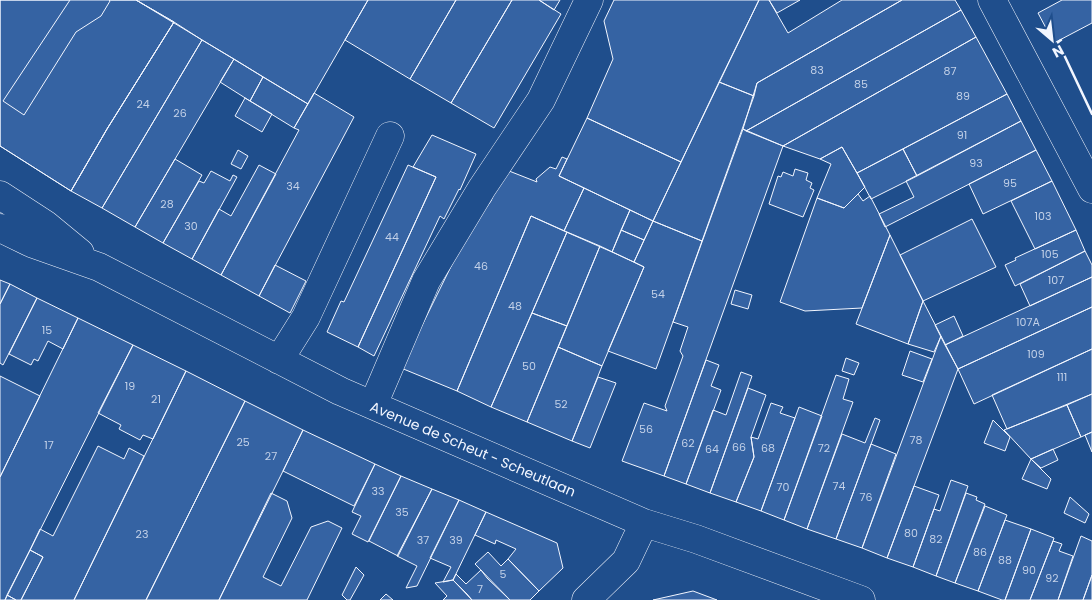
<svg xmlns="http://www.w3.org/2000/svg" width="1092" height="600" font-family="Poppins,sans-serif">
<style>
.building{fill:#3563a3;stroke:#f2f6ff}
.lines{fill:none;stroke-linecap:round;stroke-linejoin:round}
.minor-casing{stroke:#f2f6ff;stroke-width:29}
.minor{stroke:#1f4e8c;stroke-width:28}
.wall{stroke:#f2f6ff;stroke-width:2.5}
.labels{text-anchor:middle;stroke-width:4;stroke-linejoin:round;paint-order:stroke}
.number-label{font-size:11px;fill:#c3d1e8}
.street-label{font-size:14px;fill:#f2f6ff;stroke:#1f4e8c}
</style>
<rect width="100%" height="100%" fill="#1f4e8c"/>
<path class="building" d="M0,0H70L3,101L24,115L76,32L101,16L110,1L109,0H136L174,22L107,129L71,191L0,146Z
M0,0H136L174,22L107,129L71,191L0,146Z
M136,0H368L308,104Z
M368,0H456L410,79L345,40Z
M456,0H512L451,103L410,79Z
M512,0H539L561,14L494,128L451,103Z
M539,0H560L554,10Z
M614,0H759L681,162L587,118L613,59L604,21Z
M759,0H769L788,33L842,0H902L757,83L754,96L719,82Z
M769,0H800L777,13Z
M902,0H955L961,10L746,131L743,129L757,83Z
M1062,0H1092V23L1054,43L1038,13Z
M961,10L976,37L783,146L746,131Z
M174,22L202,40L102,208L71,191L107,129Z
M976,37L1007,94L857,173L842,147L820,159L783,146Z
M202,40L234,59L135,227L102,208Z
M234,59L263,77L250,101L220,82Z
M263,77L308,104L294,128L250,101Z
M719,82L754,96L702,241L653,221Z
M314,93L354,117L259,296L221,275L299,130L294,128Z
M1007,94L1021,121L917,176L903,149Z
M245,98L272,114L262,132L235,116Z
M587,118L681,162L653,221L559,176Z
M1021,121L1036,150L885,227L879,214L914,197L906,181Z
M743,129L783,146L664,476L622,461L644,403L667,411L665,406L683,356L680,351L688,327L673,322Z
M432,135L476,154L460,190L459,189L444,219L440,216L374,356L358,347L436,177L413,167Z
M842,147L865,187L844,208L817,198L831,164L820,159Z
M903,149L917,176L871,199L857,173Z
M238,150L248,156L241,169L231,164Z
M1036,150L1052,181L983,214L969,184Z
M562,157L567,159L559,176L584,188L564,231L531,216L457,391L401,368L468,232L491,201L504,169L537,182L536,179L550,167L556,169Z
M175,159L202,175L163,243L135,227Z
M259,165L276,174L221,275L192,259L219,209L231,216Z
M408,165L436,177L358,347L327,332L341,301L344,302Z
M795,169L808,173L806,180L812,183L810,188L814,190L803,217L769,204L778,176L781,177L783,172L793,176Z
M211,171L230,181L233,175L237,177L192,259L163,243L199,181L204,183Z
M1052,181L1076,230L1035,249L1011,201Z
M584,188L630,210L612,252L564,231Z
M858,194L863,201L870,196L890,235L862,308L805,311L780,302L817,198L844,208Z
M630,210L653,221L644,240L621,230Z
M531,216L567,232L491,407L457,391Z
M972,219L996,267L923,301L900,255Z
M653,221L702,241L656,369L608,351L644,267L634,262Z
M621,230L644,240L634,262L612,252Z
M1076,230L1085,251L1015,286L1005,265L1016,260L1015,258Z
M567,232L600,246L567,326L532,313Z
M890,235L923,301L908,344L856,324Z
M600,246L644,267L602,366L558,347Z
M1085,251L1092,265V277L1030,306L1020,284Z
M275,265L306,281L290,313L259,296Z
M1092,277V307L958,369L945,345Z
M0,280L10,284L0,304Z
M10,284L37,298L3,365L0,363V304Z
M735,290L752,295L748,309L731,304Z
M37,298L78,318L63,349L48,341L38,361L34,359L31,365L9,354Z
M923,301L941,336L934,352L908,344Z
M1092,307V349L974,404L958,369Z
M532,313L567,326L527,422L491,407Z
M954,316L963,336L945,345L935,325Z
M78,318L133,345L5,600H0V477Z
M941,336L958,369L887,558L862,548Z
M133,345L186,371L153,439L143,435L140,440L119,429L121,425L98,413Z
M558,347L602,366L572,441L527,422Z
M1092,349V394L1007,429L992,395Z
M910,351L932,359L923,382L902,375Z
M846,358L859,363L854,375L842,371Z
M706,360L719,365L711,386L721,390L686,484L664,476Z
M186,371L245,401L146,600H74Z
M741,372L752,376L710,493L686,484L713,410L726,415Z
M836,375L849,379L843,399L853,402L807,529L784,520Z
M0,376L40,396L0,477Z
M598,377L616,383L590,448L572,441Z
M748,388L766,395L751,437L754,457L736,502L710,493Z
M1092,394V432L1081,437L1067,405Z
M245,401L303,430L283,471L219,600H146Z
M771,403L783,407L780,413L795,418L761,511L736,502L754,457L751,437L758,439Z
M1067,405L1081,437L1031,459L1004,430Z
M799,407L822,416L784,520L761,511Z
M875,418L880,420L836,539L807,529L842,434L865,443Z
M993,420L1010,437L1005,451L984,443Z
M303,430L375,464L354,506L283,471Z
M1092,432V452L1085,435Z
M871,444L896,454L862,548L836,539Z
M98,446L124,459L129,448L144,456L74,600H21L43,557L30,550L40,529L53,536Z
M1053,449L1058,460L1041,468L1031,459Z
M1031,459L1051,479L1047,489L1022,479Z
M375,464L401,476L368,542L352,534L361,516L352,512Z
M401,476L432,489L398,556L369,541Z
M951,480L968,486L936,576L913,567L934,509L940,511Z
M914,486L939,495L913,567L887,558Z
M432,489L459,500L417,586L406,588L417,566L397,556Z
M271,493L287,501L292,518L263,577L281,586L311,527L328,521L342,528L307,600H219Z
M966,493L977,497L976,500L985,504L955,583L936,576Z
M1070,497L1089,514L1085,523L1064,513Z
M459,500L486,512L453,580L443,582L451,567L430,558Z
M985,506L1007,515L978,591L955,583Z
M486,512L557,543L563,568L539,591L508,559L516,549L496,540L495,544L475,535Z
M1005,520L1031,529L1005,600H1002L978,591Z
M1031,529L1054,538L1053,541L1030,600H1005Z
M1081,536L1092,541V575L1083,600H1058Z
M1053,541L1062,544L1059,551L1073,556L1058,600H1030Z
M30,550L43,557L21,600H16L7,595Z
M488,552L501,566L508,559L539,591L530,600H510L475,564Z
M356,567L364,575L350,600H347L342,595Z
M481,570L487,578L510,600H472L453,580L456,574L466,584Z
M1092,575V600H1083Z
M453,580L467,594L472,600H443L447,596L435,583Z
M693,591L717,600H653Z
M386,594L393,600H380Z
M7,595L16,600H5Z"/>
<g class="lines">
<g class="minor-casing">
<path id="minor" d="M992,0L1092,189
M0,195L46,225L80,253
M0,228L31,243L99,267L340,391L644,523L696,539L861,600
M279,360L306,317L390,136
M373,405L426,281L482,188L541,100L589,0
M586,600L626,561L644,523"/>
</g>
<use href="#minor" class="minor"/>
<path class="wall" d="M1061,40L1058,42L1092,114"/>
</g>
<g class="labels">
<g class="number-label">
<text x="817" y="74">83</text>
<text x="950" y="75">87</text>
<text x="861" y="88">85</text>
<text x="963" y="100">89</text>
<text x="143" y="108">24</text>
<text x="180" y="117">26</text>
<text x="962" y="139">91</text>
<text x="976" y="167">93</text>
<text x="1010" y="187">95</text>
<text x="293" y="190">34</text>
<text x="167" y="208">28</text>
<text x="1043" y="220">103</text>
<text x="191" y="230">30</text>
<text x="392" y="241">44</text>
<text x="1050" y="258">105</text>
<text x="481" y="270">46</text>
<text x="1056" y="284">107</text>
<text x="658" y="298">54</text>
<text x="515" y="310">48</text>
<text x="1028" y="326">107A</text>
<text x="47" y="334">15</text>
<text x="1036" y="358">109</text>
<text x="529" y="370">50</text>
<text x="1062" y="381">111</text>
<text x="130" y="390">19</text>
<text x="156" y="403">21</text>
<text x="561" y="408">52</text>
<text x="646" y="433">56</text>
<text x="916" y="444">78</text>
<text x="243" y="446">25</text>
<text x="688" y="447">62</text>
<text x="49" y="449">17</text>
<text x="739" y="451">66</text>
<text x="768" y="452">68</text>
<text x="824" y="452">72</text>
<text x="712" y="453">64</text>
<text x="271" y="460">27</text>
<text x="839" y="490">74</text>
<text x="783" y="491">70</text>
<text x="378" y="495">33</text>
<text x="866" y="501">76</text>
<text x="402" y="516">35</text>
<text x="911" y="537">80</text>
<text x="142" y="538">23</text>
<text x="936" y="543">82</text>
<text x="423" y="544">37</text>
<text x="456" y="544">39</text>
<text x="980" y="556">86</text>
<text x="1005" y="564">88</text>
<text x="1029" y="574">90</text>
<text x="503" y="578">5</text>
<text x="1052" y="582">92</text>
<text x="480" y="593">7</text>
</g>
<g class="street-label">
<text transform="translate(473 449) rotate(23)" y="5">Avenue de Scheut - Scheutlaan</text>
</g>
</g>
<g transform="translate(1052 40) rotate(152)" stroke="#1f4e8c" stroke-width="4" paint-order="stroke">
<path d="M0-4L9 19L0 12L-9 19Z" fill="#f2f6ff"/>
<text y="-8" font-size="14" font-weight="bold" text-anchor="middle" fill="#f2f6ff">N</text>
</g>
</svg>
